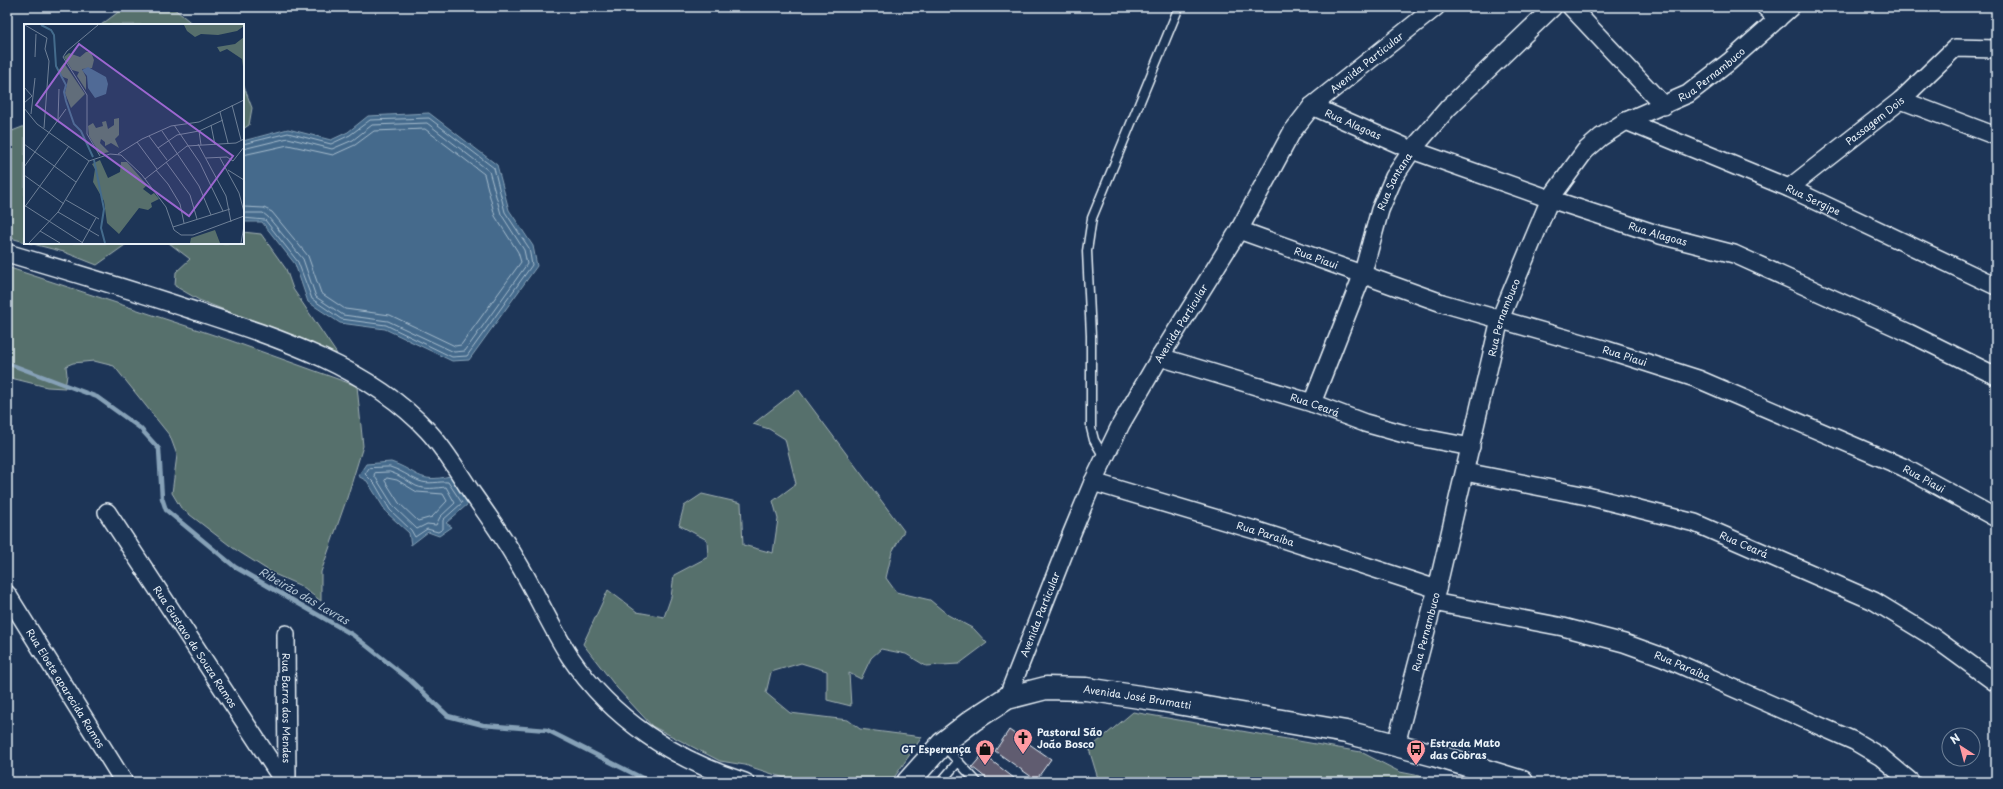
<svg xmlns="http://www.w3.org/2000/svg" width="2003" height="789" font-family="'Playpen Sans',sans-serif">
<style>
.green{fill:#576f6c;stroke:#a0b0b2}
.water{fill:#446b8c;stroke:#86a1b7}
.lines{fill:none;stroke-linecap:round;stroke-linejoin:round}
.shore{stroke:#a6bbcd;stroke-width:1}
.stream{stroke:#86a1b7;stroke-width:4.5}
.building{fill:#605b70;stroke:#e8f1f8}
.service-casing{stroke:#e8f1f8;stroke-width:11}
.minor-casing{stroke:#e8f1f8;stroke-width:20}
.secondary-casing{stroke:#e8f1f8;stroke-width:25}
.service{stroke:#1d3557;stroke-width:8}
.minor{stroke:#1d3557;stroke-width:17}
.secondary{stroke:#1d3557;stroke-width:22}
.labels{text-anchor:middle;stroke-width:3.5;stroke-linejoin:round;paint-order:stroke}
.street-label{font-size:10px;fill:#e8f1f8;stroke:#1d3557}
.poi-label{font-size:10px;font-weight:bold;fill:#e8f1f8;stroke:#1d3557;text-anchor:start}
.water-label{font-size:11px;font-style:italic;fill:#afc2d2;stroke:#1d3557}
.inset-river{fill:none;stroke:#446b8c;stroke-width:2}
.inset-road{fill:none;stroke:#6e8097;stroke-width:1}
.view{fill:#9c67d0;fill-opacity:0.15;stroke:#9c67d0;stroke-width:2}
.inset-edge{fill:none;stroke:#e8f1f8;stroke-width:2}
</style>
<rect width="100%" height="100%" fill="#1d3557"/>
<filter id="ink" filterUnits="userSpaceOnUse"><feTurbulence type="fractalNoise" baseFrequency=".025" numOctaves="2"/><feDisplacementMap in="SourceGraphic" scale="8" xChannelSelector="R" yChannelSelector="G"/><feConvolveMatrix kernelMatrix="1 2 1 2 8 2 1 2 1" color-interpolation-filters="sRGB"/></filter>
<g filter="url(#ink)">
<path class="green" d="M125,7H172L194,25H101Z
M243,84L252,108L249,125L243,129Z
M25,126V242L7,237V133Z
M243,232L261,234L286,269L293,289L337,354L199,300L175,286L176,272L190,259L169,243H243Z
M29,243H128L97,265L64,252Z
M7,267L229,340L357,386L363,446L347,498L321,572V601L299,585L274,574L233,548L181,508L172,493L177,455L170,436L114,366L94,361L73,363L66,366L67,375L65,388L47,387L7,377Z
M798,389L904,531L892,552L886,578L896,592L930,600L948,615L974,629L987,643L959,664L926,666L906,654L881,649L871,658L861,679L849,673L851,706L827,700V671L801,663L771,672L766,693L790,713L848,720L860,729L922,737L891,782H797L745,765L720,761L652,726L617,688L583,644L608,590L637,612L664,617L671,597L674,575L708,557L707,540L679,525L684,506L702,494L741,503L743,545L773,553L778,519L773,501L796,484L785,439L769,429L753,424Z
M1133,712L1361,752L1400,772L1450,782H1099L1089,749Z"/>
<path class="water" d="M429,113L497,165L509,210L533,246L537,266L469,360L452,361L385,329L340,323L308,302L295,264L262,222H243V141L288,129L331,140L348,132L368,116Z
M391,462C418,471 418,484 450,476L468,504L446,523L452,527L439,536L428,532L411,545L409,533L387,513L367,481L358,476L366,464Z"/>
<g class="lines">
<path class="shore" d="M243,144L288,133L331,144L350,135L370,120L429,118L494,168L505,212L529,248L532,265L467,356L452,357L386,325L341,319L312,299L298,262L265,220L243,218
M243,149L288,138L332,149L353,140L372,125L427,123L489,171L501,214L524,250L527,264L465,351L454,352L388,321L343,315L316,297L303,259L268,217L263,213H243
M243,155L288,145L333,155L355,145L374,131L425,129L484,174L495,216L518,252L521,262L461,345L455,346L390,315L345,309L321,293L308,256L272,212L264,208L243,207
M390,467C401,470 409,477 419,481C429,485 439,481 448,482L462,503L443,520V529L438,532L427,529L415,537L411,530L390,510L375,484L365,474L369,468Z
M390,472C400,475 407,481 416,486C425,490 436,488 446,487L455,503L440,517L436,525L427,524L417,529L394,507L374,475L375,473Z
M387,478L397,480L417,492L443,494L447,501L432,517L418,521L399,503L385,481Z"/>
<path class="stream" d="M7,363L97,397L140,428L159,449L162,498L166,510L235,567L353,635L411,681L448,716L483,725L547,730L650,782"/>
</g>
<path class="building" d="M1009,730L1051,759L1036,780L995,751Z
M983,754L1019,782H991L972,767Z"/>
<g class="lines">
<g class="service-casing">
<path id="service" d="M1104,457L1094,440L1091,428V336L1087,251L1092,218L1179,7
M942,744L977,782
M941,782L958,762"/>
</g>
<g class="minor-casing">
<g id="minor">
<path d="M1571,7L1664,106"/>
<path d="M1765,7L1778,19"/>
<path d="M1901,100L1996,136"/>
<path id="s1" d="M1312,106L1412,150L1550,199L1660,235L1734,254L1909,333L1996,376"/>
<path id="s2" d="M1626,121L1789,188L1996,286"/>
<path id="s3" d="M1789,188L1901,100L1955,48L1996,49"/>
<path id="s4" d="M1239,230L1442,303L1607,350L1698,379L1903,467L1996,518"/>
<path d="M7,253C68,271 129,289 189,309C272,336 367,365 428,431C444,448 457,470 470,490C486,513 503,536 517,561C536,592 550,626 570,657C612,719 674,760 745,782"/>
<path id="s5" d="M1160,357L1312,403L1365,423L1408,435L1471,447"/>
<path id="s6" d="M1312,403L1362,276L1380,210L1394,177L1412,150L1448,108L1553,7"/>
<path id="s7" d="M1465,472L1587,496L1695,523L1874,601L1933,637L1996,683"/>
<path id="s8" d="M1093,482L1258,531L1437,589"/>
<path id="s9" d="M107,512L284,782"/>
<path id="s10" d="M7,594L124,782"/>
<path id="s11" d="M1433,602L1563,627L1624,643L1663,657L1854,741L1881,757L1911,782"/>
<path id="s12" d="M286,634L287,782"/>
<path id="s13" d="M1007,698L1071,535L1093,482L1121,424L1160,357L1239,230L1292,132L1312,106L1436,7"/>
<path id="s14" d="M1396,744L1437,589L1500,319L1550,199L1585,151L1601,137L1626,121L1688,94L1729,62L1791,7"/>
</g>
</g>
<g class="secondary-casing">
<g id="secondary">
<path id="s15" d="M908,782L942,744L973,720L1007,698L1046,688L1086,689L1160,700L1346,732L1434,755L1522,782"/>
</g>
</g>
<use href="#service" class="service"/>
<use href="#minor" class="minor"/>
<use href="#secondary" class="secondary"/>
</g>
</g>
<defs>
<g id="church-pin" transform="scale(1)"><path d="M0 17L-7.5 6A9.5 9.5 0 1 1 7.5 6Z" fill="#ff9aa2" stroke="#1d3557"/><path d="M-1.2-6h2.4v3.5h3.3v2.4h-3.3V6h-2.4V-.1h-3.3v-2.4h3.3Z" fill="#111"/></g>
<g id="shop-pin" transform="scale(1)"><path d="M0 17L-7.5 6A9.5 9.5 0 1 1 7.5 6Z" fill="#ff9aa2" stroke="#1d3557"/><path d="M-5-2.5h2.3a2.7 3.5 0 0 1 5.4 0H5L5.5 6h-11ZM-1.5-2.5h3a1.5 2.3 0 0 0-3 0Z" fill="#111"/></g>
<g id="bus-pin" transform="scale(1)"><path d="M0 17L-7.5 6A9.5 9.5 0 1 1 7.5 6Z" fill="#ff9aa2" stroke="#1d3557"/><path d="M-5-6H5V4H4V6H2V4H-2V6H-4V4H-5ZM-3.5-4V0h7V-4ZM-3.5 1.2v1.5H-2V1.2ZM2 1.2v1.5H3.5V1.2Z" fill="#111"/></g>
</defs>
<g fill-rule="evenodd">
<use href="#church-pin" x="1023" y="738"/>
<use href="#shop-pin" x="985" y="749"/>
<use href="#bus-pin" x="1416" y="749"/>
</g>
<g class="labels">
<g class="street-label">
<text dy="4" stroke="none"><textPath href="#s13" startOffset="738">Avenida Particular</textPath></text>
<text dy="4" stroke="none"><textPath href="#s14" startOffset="776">Rua Pernambuco</textPath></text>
<text dy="4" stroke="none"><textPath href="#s3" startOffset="109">Passagem Dois</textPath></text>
<text dy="4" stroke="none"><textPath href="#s1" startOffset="45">Rua Alagoas</textPath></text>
<text dy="4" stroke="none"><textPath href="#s6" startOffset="237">Rua Santana</textPath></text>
<text dy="4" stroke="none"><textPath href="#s2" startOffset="203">Rua Sergipe</textPath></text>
<text dy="4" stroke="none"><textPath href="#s1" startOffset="369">Rua Alagoas</textPath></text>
<text dy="4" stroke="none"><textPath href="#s4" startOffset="82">Rua Piaui</textPath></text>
<text dy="4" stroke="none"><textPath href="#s14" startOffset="440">Rua Pernambuco</textPath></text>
<text dy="4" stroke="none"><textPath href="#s13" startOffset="414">Avenida Particular</textPath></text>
<text dy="4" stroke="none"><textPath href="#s4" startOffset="406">Rua Piaui</textPath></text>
<text dy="4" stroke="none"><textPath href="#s5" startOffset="162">Rua Ceará</textPath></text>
<text dy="4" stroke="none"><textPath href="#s4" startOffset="730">Rua Piaui</textPath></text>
<text dy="4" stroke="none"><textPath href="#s8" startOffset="180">Rua Paraíba</textPath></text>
<text dy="4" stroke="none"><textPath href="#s7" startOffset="289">Rua Ceará</textPath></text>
<text dy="4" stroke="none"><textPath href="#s13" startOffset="90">Avenida Particular</textPath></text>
<text dy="4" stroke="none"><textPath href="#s14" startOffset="116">Rua Pernambuco</textPath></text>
<text dy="4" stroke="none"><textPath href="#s9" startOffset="161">Rua Gustavo de Souza Ramos</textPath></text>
<text dy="4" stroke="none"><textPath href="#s11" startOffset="258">Rua Paraíba</textPath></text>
<text dy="4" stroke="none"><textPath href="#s10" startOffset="111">Rua Eloete aparecida Ramos</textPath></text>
<text dy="4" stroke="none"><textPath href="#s15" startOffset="263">Avenida José Brumatti</textPath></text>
<text dy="4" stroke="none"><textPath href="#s12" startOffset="74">Rua Barra dos Mendes</textPath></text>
</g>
<g class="poi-label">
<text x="1037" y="736">Pastoral São<tspan x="1037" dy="12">João Bosco</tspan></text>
<text x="1430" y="747">Estrada Mato<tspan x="1430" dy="12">das Cobras</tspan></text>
<text x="971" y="753" text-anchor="end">GT Esperança</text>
</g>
<g class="water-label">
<text transform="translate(304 596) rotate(30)" y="4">Ribeirão das Lavras</text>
</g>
</g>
<g transform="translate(24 24)">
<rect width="220" height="220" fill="#1d3557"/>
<path d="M160,1H220V2L213,7L194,11L177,10L171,13L163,7ZM220,13V50L218,35L203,25L196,28L193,23L211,20ZM62,28H67L70,36L68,44L58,45L62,53V66L53,52L55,48L48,46L40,33L45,29L56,33ZM40,39L61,70L47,84L41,69L44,55L39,53L34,47ZM95,94V111L91,115L95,124L87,119L81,122V118L77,115L76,119L85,128L76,130L65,112L64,102L69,99L72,104L79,102L78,98L82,97L84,105L90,101V95ZM76,136L84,154L96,148L97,138H103L123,161L119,165L127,171L130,169L135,175L127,179L128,183L124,186L115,184L95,210L83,199L80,177L69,158L71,145L68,140ZM191,206L196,219H166L167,214Z" fill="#576f6c"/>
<path d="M64,43L82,53L84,60L82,70L71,74L64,64L63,52L58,46Z" fill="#446b8c"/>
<path class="inset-river" d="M17,1L27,6L30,11L32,42L42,61L40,68L42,77L50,100L57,107L69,133M70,136L80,185L77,204L81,219"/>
<path class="inset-road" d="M1,1L23,14L21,25L25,37L20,104M74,1L43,27L39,33L63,71V110L76,132M11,33L12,10M0,63L8,72L0,79M208,81L217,116M0,84L13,100L65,137M196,88L204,119M7,90L11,54M34,96L35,65M150,101L176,139L199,187M187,101L191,121M138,107L175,162L187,191M175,107L177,121M125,112L143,136M113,118L133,145M0,120L52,158M174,120L202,172L207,198M134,124L153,111L175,107L199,96M94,130L118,115L147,102L175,98L220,76M182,134L203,133L209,137L220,123M196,134L215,169L220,188M142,138L166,171L173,195M0,143L42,85M132,146L144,160L156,180L160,199M204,146L220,156M0,151L40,180M121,155L163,122L212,119L220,115M42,176L75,195M0,181L59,219M0,184L45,122M34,188L75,212M149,203L206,185M16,207L36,219M5,219L34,188L65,137L86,130L97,131L118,151L142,183L150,206L157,211H169L220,192M58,219L72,194M217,219L220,202"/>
<path class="view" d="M55,20L209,132L165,192L12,81Z"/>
<rect width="220" height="220" class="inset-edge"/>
</g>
<rect width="2003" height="789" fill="none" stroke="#1d3557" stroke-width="24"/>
<rect x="12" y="12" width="1979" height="765" fill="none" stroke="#e8f1f8" stroke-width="1.5" filter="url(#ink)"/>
<g transform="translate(1961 747) rotate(324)"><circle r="19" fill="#1d3557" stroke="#6e8097"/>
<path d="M0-3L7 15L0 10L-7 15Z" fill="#ff9aa2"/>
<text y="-6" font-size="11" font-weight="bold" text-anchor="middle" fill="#e8f1f8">N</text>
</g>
</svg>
